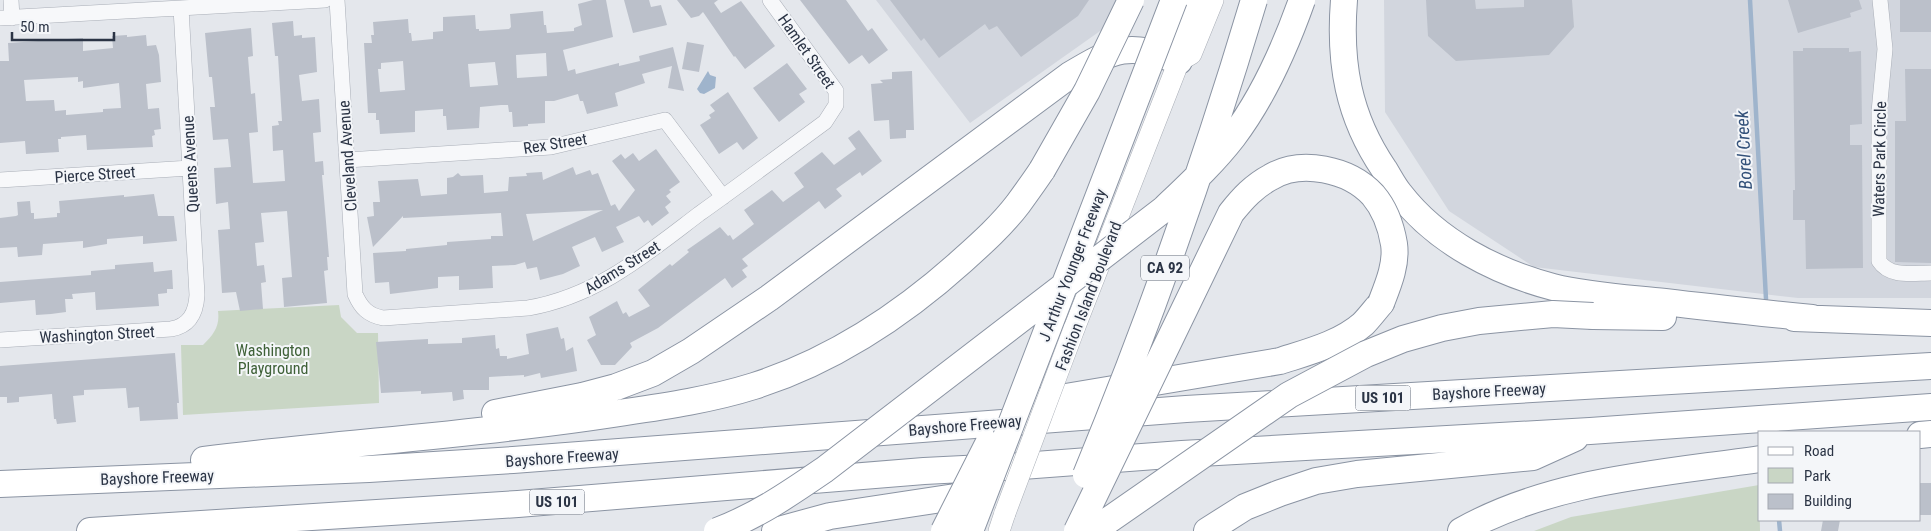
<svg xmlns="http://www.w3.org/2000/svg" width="1931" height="531" font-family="'Roboto Condensed',sans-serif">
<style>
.built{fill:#d2d6de}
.green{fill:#c9d6c5}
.water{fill:#9fb4cc}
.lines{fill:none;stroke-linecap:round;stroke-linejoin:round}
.stream{stroke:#9fb4cc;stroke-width:4.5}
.building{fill:#bbc0ca;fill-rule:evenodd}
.street-casing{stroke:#a9aeb7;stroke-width:16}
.secondary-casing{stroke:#a9aeb7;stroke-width:22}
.highway-casing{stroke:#8b94a3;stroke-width:28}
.street{stroke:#f7f8fa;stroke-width:15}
.secondary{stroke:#fff;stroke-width:21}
.highway{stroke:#fff;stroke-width:26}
.secondary-bridge-casing{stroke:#a9aeb7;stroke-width:22;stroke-linecap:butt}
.highway-bridge-casing{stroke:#8b94a3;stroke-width:28;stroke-linecap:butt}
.secondary-bridge{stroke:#fff;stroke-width:21}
.highway-bridge{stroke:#fff;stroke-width:26}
.labels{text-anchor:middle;stroke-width:4;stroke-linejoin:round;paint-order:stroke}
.shield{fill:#f4f6f9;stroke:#676e7b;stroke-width:1}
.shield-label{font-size:15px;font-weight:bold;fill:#2b3445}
.street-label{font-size:16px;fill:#2b3445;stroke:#f4f6f9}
.park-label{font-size:16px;fill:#3f6138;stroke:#f4f6f9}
.water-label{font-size:18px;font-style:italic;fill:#34527a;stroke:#f4f6f9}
</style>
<rect width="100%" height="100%" fill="#e4e7ec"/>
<path class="built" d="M876,0H1121L1110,24L970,123Z
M1384,0H1931V298H1798L1534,267L1449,211L1385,112Z"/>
<path class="green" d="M339,305L341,317L357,333H378L379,403L183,415L181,345H203C214,334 220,326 218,311Z
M1759,485L1760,531H1534L1571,517Z"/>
<path class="water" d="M708,71L710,75L716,77L715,88L704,94L700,93L697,89Z"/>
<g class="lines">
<path class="stream" d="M1750,0L1766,299
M1779,520L1780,531"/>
</g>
<path class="building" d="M593,0H606L613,37L563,50L568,71L575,69L576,74L619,63V66L640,61L639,56L673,47L684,91L668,88L672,66L642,74L645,83L615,93L618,106L587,114L583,101H580L578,94L554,101H545V123L528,124V126L513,127L512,112H509L508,105H501L480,107L479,128L447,130L446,116H443V109L415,111V132L380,134L379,120H376V113H368L364,43H372L371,35H374L373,22L408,19L409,33H411L412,41L433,39V32L443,31V17L475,15L476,29H479V31L509,29L511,27L510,14L543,11L544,25H546L547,33L574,31V28L582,25L578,4ZM546,53L547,76L517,78L516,55ZM403,61L405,90L380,92L378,69H381V63ZM495,62L498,85L470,87L468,64Z
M624,0H649L651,7L661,5L667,25L633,33Z
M677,0H718L714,3L721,13L741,1L775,46L745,69L735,56L734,57L703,12L699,16L691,18Z
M800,0H846L868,31L872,28L888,50L869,64L862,55L849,64Z
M890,0H1089L1078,16L1021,57L997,26L989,30L985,24L939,58L924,38L921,41Z
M1426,0H1475L1476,9L1524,7V0H1572L1574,27L1549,55L1456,61L1428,36Z
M1788,0H1859L1862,9L1850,13L1851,17L1798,33Z
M1900,0H1931V32H1900Z
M293,21L294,36L302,35V38L315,37L317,72L299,75L302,101L319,99L321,132L313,133L315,162L323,161L324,175H322L329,257H327L328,270L324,271L327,303L284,307L282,278L292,277L287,211L261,213L264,242L255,243L257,266L264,265L266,282L261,283L263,309L240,311L236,292L222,293L218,230L230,229L228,202L216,204L214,168L231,167L228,139L213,140L210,107H215L212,77H209L205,33L251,28L253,56L248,57L251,94L255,93L258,132L249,133L253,183L285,181L283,150L273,151L272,126L279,125L278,121H282L278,56H275L272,23Z
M127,35V37L146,35L147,46L156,45L159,55L161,82L146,84L148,109L159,108L161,129L154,130L155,135L152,136L153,147L87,150L86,135L61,137V139H58L59,152L26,154L25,141L0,143V61H9L8,43L83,38V51L113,48L112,36ZM78,77V82L83,81V88L119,83L121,108L103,109V112L66,115V110L55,111L54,100L26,101L24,80Z
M687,42L704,45L699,72L682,69Z
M1803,48H1849V52L1861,51L1862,124L1850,125V145H1862L1863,268L1806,269L1805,220H1793V190H1795L1793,51H1803Z
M787,63L807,89L799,94L805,102L779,122L753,88Z
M1905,69H1931V263L1895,262V121H1906Z
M912,71L914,130H906V138L890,139L889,120L874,121L871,84L883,83L880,80L892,79V72Z
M728,92L758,138L743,150L737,142L719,154L700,125L711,118L709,115L715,111L710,105Z
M859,130L882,161L862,176L860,172L836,189L842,196L825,209L819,201L742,259L748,266L742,270L747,277L732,288L725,278L658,328L630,343L632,347L615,365H601L587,340L596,335L589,317L617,301L623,314L626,312L629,317L650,306L638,290L670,264L672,266L689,252L687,250L720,227L728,236L730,235L733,240L754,224L744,210L772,190L783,202L804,187L794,173L822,152L834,165L856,149L848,138Z
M656,149L680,182L669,190L671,192L666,196L671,202L665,207L669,213L652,226L648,220L644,223L639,216L616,227L624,242L602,252L595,237L572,247L580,266L563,274L540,280L537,267L527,269L525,262L515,265L492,266L493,288L459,290V276L438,277V288L390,294L389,282L375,283L373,253L406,251V249L447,245V242L491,239V236H503L501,213L403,218V216L373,247L367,217L374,216L373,202H380L378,181L418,179L421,196L447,194V178L453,177L458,173L461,176L483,175L484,193L508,191L509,177L527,176L526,173L542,172L543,180L573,167L576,175L590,170L592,175L598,173L611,206L615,204L619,211L635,190L612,161L621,154L625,159L633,153L639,161ZM603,210L533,241L526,214Z
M154,194L158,216H174L177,241L143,244V236L107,239V244L83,248V241L43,244L42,255L18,257L17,247L0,248V218L16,216L18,215L17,202L30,201L31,213H34V219L57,217V213H60L59,201L124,195V197Z
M153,262L154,272L172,270L173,289H167V293L158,294L159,306L96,310L95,292L72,294L73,299H65L66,312L51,314L36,315L35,300H34L0,303V282L91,275V271L115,269V265Z
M558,327L561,339L564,338L566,351L573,347L577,371L541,378L540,373L524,377V375L489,377V390H463L464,399L453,401L452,392L421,394V391L381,393L376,342L428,339V344L462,343V338L495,335L496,349L499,348L500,356H507V359L529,354L526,334Z
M175,353L179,403H177L178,419L140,421L139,407L128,408L126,388L84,390V395L73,396L76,422L57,424L56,419H54L52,394L19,397V402L7,403V397H0V366Z
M1920,483H1931V515H1920Z
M1823,520H1840L1838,531H1821Z"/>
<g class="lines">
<g class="street-casing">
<path id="street" d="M11,0L12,18
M337,0L355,294C361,308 368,315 383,318L528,308C597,296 645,255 699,214C741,184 783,153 825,122L836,105V91L770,0
M1880,0L1885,49L1879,112V261C1890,278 1913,273 1931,273
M0,18L325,0
M347,160L551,147L665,120L723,197
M0,180L190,168
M0,340L171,329C189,326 196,313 197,295L181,8"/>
</g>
<g class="secondary-casing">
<path id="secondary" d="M1179,61L1191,54L1213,0
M1074,329L1179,61L1175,47L1192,0
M999,531L1005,513"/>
</g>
<g class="highway-casing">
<path id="highway" d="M1344,0C1339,63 1348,116 1384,169C1389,177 1394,187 1400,194C1437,242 1496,272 1553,287C1589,296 1628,298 1665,302C1714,308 1763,313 1812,318
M1593,316L1663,317
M1794,318L1931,323
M1024,404L1280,361C1308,352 1340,344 1363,324C1369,318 1375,310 1381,303
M495,413L582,396L616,387L653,373L691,351L769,298L1070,75C1115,48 1128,42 1179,61
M1920,435L1931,434
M204,460C331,444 459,436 586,418C642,409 700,403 754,386C832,361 902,315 963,260C982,243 1002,225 1018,204C1026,193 1034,182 1042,170
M0,484L369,469L513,460L1186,409L1931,366
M90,531L518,504L924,471L1022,466L1182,454L1590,431L1931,407
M775,531L830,516L955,497L979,486
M1207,531L1245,507L1280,493L1316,481L1357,474L1533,457L1575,438
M1461,531C1552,480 1659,474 1760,459"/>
</g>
<use href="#street" class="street"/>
<use href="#secondary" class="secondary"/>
<use href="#highway" class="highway"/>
<g class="secondary-bridge-casing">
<path id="secondary-bridge" d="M1005,513L1074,329"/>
</g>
<g class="highway-bridge-casing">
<path id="highway-bridge" d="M1042,170L1087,91L1131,0
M1086,475C1150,320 1206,161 1254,0
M717,531C757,516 789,494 824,470L1164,209C1188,186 1213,163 1233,137C1264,96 1285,48 1302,0
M944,531L988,444
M970,531L1174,0
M1077,531L1231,213C1243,198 1254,186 1271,177C1301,159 1349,169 1373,195C1385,209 1391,226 1394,244C1397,264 1388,285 1381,303
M1093,531L1289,395L1366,354L1403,339L1442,328L1479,321L1553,314L1593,316"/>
</g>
<use href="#secondary-bridge" class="secondary-bridge"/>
<use href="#highway-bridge" class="highway-bridge"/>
</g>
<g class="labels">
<g class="shield">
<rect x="1141" y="255.5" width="48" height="25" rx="4"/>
<rect x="1355.5" y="385.5" width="55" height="25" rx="4"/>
<rect x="529.5" y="489.5" width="55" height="25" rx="4"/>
</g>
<g class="shield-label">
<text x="1165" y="273">CA 92</text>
<text x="1383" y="403">US 101</text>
<text x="557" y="507">US 101</text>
</g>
<g class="street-label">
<text transform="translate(807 51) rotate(55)" y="6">Hamlet Street</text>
<text transform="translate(555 143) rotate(-9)" y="6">Rex Street</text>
<text transform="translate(347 156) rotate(-94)" y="6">Cleveland Avenue</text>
<text transform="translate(1879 159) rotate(-89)" y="6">Waters Park Circle</text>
<text transform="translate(190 164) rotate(-93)" y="6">Queens Avenue</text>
<text transform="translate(95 174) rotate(-4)" y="6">Pierce Street</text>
<text transform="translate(1072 265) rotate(-69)" y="6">J Arthur Younger Freeway</text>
<text transform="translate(622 267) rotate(-32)" y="6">Adams Street</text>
<text transform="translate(1088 296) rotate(-69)" y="6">Fashion Island Boulevard</text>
<text transform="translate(97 334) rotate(-3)" y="6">Washington Street</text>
<text transform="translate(1489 391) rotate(-3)" y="6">Bayshore Freeway</text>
<text transform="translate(965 425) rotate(-5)" y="6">Bayshore Freeway</text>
<text transform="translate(562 457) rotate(-4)" y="6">Bayshore Freeway</text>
<text transform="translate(157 477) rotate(-2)" y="6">Bayshore Freeway</text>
</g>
<g class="park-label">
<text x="273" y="356">Washington<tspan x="273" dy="18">Playground</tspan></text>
</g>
<g class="water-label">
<text transform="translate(1744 150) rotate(-93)" y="6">Borel Creek</text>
</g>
</g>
<rect x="1758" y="431" width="162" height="90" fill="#f4f6f9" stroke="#a4a8b1"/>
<rect x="1768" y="447" width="25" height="8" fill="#ffffff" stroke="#a4a8b1"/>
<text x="1804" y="456" font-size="15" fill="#2b3445">Road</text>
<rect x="1768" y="468" width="25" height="15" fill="#c9d6c5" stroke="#a4a8b1"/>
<text x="1804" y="481" font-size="15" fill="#2b3445">Park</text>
<rect x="1768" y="494" width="25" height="15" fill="#bbc0ca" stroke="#a4a8b1"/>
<text x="1804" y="506" font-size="15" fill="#2b3445">Building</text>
<path d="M12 32v8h102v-8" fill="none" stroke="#2b3445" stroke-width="2.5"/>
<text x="20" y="32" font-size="15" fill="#2b3445" stroke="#f4f6f9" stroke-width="4" paint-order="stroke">50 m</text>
</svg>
